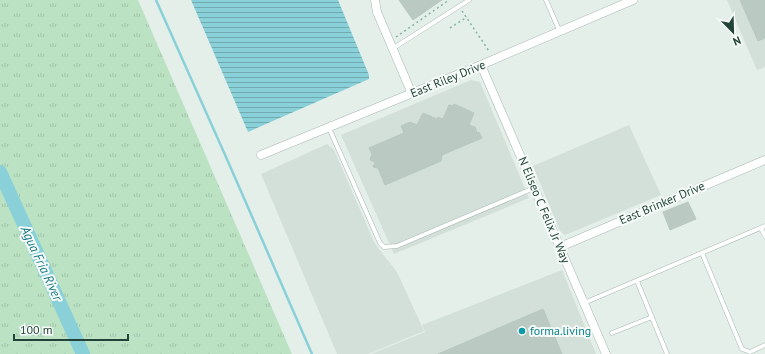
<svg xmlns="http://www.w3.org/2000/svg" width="765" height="354" font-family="'PT Sans',sans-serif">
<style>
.built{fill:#d3dfd9}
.grass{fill:url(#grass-tufts)}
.water{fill:url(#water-rules)}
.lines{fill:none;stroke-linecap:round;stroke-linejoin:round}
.stream{stroke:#89d0d8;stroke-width:2.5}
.river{stroke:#89d0d8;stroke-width:14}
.building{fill:#bacac3;stroke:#b6c9c0}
.lane-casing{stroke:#a7b8b1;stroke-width:5}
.street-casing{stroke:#a7b8b1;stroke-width:9}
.path{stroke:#83b5a3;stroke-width:1.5;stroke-dasharray:2 3;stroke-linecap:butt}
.lane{stroke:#fff;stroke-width:4}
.street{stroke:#fff;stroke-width:8}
.culture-dot{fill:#0f9aa8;stroke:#f6fbf8;stroke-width:1.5}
.labels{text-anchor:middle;stroke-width:4;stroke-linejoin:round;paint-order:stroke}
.street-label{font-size:12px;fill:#224338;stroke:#f6fbf8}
.culture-label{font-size:12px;fill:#0d838f;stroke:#f6fbf8;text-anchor:start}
.water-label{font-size:13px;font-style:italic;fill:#167885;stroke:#f6fbf8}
</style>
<defs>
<pattern id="grass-tufts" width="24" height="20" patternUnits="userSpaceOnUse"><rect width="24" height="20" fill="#bce2c4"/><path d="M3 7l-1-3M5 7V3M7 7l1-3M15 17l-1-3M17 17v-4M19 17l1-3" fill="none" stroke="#a1c3a9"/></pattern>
<pattern id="water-rules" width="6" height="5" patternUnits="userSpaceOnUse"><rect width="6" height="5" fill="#89d0d8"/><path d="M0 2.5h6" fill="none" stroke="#70aab0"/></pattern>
</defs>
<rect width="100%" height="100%" fill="#e5efea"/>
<path class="built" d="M727,0H765V67L757,70Z
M471,80L480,82L529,198L394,254L341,135Z
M629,125L661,195L565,235L560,231L533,166Z
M327,144L334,150L375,244L397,272L424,331L368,354H337L261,174Z
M562,270L596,354H371L425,332L422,325Z"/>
<path class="grass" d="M0,0H138L292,354H0Z"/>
<path class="water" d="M191,0H338L369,75V79L248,132Z"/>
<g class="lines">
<path class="stream" d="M156,0L226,157L312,354"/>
<path class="river" d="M0,172L83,354"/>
</g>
<path class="building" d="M399,0H442L413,20Z
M740,0H765V38L758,41Z
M454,104L474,113L469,125L475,127L477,133L479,132L482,138L442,155L441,161L385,185L378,168L373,167L375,162L370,160L372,154L369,148L404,133L401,126L410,122L417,125L423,113L437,119L438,117L443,119L449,105L453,106Z
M688,202L696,219L670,230L663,212Z
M543,309L562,354H438Z"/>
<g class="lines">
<g class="lane-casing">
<path id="lane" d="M546,0L560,32
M392,49L469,0
M329,128L380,243L384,247L397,246L534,188
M761,228L765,236
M702,253L742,349L750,352L765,345
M637,281L667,354
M584,303L765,226
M612,333L652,317"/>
</g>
<g class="street-casing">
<path id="street" d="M375,0L377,12L412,94
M481,65L606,354
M261,155L481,65L633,0
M560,247L765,160"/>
</g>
<path class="path" d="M462,11L489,51
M450,28L467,17
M396,37L449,0"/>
<use href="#lane" class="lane"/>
<use href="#street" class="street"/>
</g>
<circle class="culture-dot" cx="522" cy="331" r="4"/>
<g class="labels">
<g class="street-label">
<text transform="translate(448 79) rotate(-22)" y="4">East Riley Drive</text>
<text transform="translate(662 203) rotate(-23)" y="4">East Brinker Drive</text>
<text transform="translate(544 210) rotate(67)" y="4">N Eliseo C Felix Jr Way</text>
</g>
<g class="culture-label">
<text x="530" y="335">forma.living</text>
</g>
<g class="water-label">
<text transform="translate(42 263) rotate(65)" y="5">Agua Fria River</text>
</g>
</g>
<g transform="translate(733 32) rotate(157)" stroke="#f6fbf8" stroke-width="3" paint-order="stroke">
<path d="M0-3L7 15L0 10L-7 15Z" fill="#224338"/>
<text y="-6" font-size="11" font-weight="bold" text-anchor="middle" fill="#224338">N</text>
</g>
<path d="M14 334v6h114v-6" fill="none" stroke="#224338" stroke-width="2"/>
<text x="20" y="334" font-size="12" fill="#224338" stroke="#f6fbf8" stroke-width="3" paint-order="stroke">100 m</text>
</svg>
